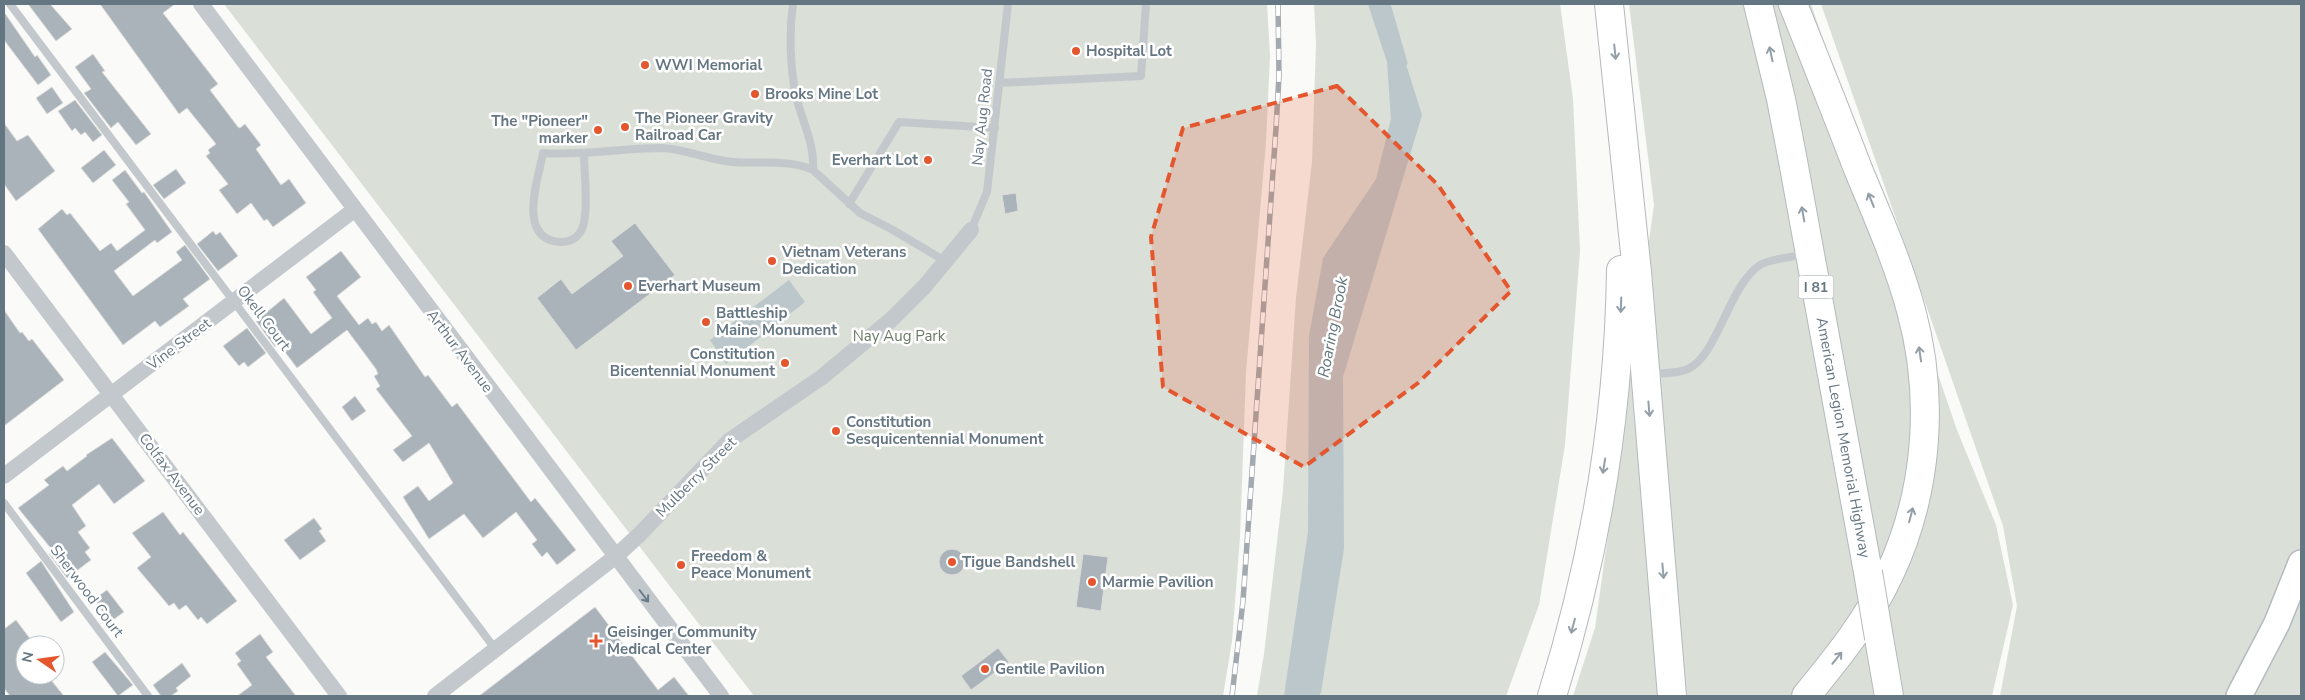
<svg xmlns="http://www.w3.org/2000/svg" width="2305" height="700" font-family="'Nunito Sans',sans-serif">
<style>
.green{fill:#dadfd7}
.water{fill:#bbc7cb}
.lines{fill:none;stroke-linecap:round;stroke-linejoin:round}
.stream{stroke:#bbc7cb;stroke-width:5}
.building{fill:#aab3b9;stroke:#dcdcda}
.primary-casing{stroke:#b5babe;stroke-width:28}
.highway-casing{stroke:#b4b9bd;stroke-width:30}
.lane{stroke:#c3c8cc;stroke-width:8}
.street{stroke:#c3c8cc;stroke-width:16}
.primary{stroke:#fff;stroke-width:25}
.highway{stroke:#fff;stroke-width:28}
.rail-casing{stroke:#a2aab0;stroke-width:5.5}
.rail{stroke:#fff;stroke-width:4;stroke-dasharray:11;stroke-linecap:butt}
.highway-bridge-casing{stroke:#b4b9bd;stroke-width:30;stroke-linecap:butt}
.highway-bridge{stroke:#fff;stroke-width:28}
.oneway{stroke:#939fa8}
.oneway2{stroke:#6a7a87}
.marked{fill:#e4572e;fill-opacity:0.2;stroke:#e4572e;stroke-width:4;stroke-dasharray:10 6;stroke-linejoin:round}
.poi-dot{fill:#e4572e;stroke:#fff;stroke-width:2}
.labels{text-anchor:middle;stroke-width:5;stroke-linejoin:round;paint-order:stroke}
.shield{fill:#fff;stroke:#939fa8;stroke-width:1}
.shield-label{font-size:14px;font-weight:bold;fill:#657683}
.poi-label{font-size:15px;font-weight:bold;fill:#657683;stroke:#fff;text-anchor:start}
.street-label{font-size:15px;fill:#657683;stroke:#fff}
.park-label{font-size:15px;fill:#687a64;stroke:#fff}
.water-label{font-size:16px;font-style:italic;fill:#60757c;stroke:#fff}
</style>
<rect width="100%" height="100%" fill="#fafaf8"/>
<path class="green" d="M224,4H1267L1270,56L1266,142L1246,372L1240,537L1232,641L1223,696H754Z
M1314,4H1560L1573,99L1580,251L1565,445L1539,605L1506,696H1257L1264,654L1283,490L1296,298L1312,162L1316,44Z
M1629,4H1811L1957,430L1996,525L2013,605L1992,696H1573L1595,628L1654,205Z
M1821,4H2301V696H2000L2017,606L2003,526Z"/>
<path class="water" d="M1368,4H1387L1422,115L1343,377L1344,549L1321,692L1319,696H1284L1308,532L1309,336L1323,258L1376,179L1391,119L1387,62Z
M789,280L805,302L726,364L710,340Z"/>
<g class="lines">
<path class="stream" d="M1388,4L1405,63"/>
</g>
<path class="building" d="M28,4H50L72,29L56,41Z
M100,4H175L163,13L218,84L210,90L238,127L240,128L245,124L261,145L256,149L281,185L289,179L306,203L273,227L267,219L264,221L251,203L237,214L219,190L228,184L206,156L210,153L208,150L216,144L187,108L179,114Z
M4,12L35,57L37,55L51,75L38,85L4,40Z
M93,54L105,71L102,72L151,134L136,145L118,122L111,128L84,93L91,89L75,67Z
M52,87L63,103L47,114L36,98Z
M75,100L102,135L93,142L85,132L81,135L75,128L72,131L58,111Z
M4,123L17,141L28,135L55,171L16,201L4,184Z
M104,150L116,165L93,183L81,168Z
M176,169L186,183L164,199L153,185Z
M125,170L142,193L144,192L172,232L157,243L155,240L114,271L133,296L182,260L176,252L185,245L210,279L183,299L189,306L160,327L155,321L123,345L38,229L62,209L67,215L70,213L100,251L111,243L117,251L145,230L126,204L129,202L112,180Z
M1016,193L1018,211L1005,214L1002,195Z
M635,223L675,275L576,350L537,298L561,279L572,294L623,256L611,241Z
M213,231L216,235L220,232L238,256L218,271L197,244Z
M341,251L361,277L337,296L359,325L368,318L372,324L376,322L382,331L389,325L425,377L428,375L452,407L457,403L531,502L535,498L576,550L557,565L547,552L542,557L532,544L537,540L516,512L483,538L464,514L429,539L403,497L418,486L429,501L453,483L429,443L403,462L393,450L412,436L376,389L380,386L374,376L378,374L376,369L347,330L297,368L279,344L275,347L256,321L284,298L311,334L332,318L313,292L316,290L306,277Z
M4,310L20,333L22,332L29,341L32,339L64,380L4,426Z
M247,328L266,353L248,367L244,362L239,366L223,346Z
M355,396L366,411L352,421L342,407Z
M112,438L145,481L114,504L99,484L72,505L86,526L78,532L90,548L85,552L91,560L67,578L49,554L53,551L18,508L49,485L44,480L63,466L67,471L87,456L86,455Z
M163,512L180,535L183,532L237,601L207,624L201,617L198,620L186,605L179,610L174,603L169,606L137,568L151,557L132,533Z
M314,518L322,529L319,531L326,541L300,560L284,540Z
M939 562a13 13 0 1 1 26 0a13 13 0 1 1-26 0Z
M1083,554L1108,557L1101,611L1076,607Z
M41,561L74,612L61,622L26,573Z
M107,590L124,612L110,622L94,599Z
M595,607L658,690L674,677L689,696H479Z
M16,620L31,640L18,650L25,660V675H47L64,696H10L4,688V629Z
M260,634L273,652L266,657L296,696H237L252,685L237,664L241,661L235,653Z
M998,648L1009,662L971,690L961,676Z
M105,652L133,685L118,696L92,662Z
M182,663L191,676L176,688L178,691L171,696H161L153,685Z"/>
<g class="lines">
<g class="primary-casing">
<path id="primary" d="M2239,696L2277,623L2301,563"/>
</g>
<g class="highway-casing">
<g id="highway">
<path d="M1609,4L1637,272L1672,696"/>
<path id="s1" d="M1758,4L1781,99L1793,161L1868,572"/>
<path d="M1793,4C1815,59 1837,114 1858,169C1877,215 1898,262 1911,310C1935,397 1928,493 1889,575C1868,620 1837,658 1806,696"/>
<path d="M1879,638L1889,696"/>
<path d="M1552,696C1595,558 1619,414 1621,270"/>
</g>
</g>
<path class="lane" d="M10,4L496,650
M793,4C789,32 790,67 796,96C802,121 815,144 813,170
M999,83L1141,76L1146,4
M584,153C584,171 589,213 582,229C578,238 571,242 561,242C516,240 538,180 543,153C583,156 622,148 662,148C686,149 709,160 733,162C759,164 789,159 813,170L860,213L893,230L945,261
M849,204L899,122L995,128
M971,230L987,192L1008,4
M1650,374C1662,373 1677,374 1688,369C1718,355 1729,285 1760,265C1769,259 1794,257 1805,254
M4,503L148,696"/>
<path class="street" d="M201,4L721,696
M4,253L339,696
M4,476L354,210
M435,696L615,557L639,535L730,440L822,377L892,319L925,286L971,230"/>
<use href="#primary" class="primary"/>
<use href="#highway" class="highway"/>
<g class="rail-casing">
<path id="rail" d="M1232,696L1243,601L1276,128L1279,76L1278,4"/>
</g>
<use href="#rail" class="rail"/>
<g class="highway-bridge-casing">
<path id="highway-bridge" d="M1868,572L1879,638"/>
</g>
<use href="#highway-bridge" class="highway-bridge"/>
</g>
<defs><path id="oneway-shaft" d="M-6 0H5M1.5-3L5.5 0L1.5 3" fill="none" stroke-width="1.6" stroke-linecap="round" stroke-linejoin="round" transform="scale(1.25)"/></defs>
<g class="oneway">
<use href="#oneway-shaft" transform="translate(1615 52) rotate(84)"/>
<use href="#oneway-shaft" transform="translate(1771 54) rotate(-102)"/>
<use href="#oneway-shaft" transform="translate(1871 200) rotate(-112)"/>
<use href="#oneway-shaft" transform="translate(1803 214) rotate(-100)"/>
<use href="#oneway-shaft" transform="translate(1621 305) rotate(92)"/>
<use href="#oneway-shaft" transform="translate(1920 354) rotate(-98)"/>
<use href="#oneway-shaft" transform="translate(1649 409) rotate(85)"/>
<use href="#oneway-shaft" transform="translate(1604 466) rotate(99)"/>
<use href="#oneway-shaft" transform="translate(1911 515) rotate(-75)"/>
<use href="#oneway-shaft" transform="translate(1663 571) rotate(85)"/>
<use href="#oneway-shaft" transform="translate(1573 626) rotate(105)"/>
<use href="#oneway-shaft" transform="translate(1837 658) rotate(-51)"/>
</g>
<use class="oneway2" href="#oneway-shaft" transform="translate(644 596) rotate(53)"/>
<path class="marked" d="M1337,86L1438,185L1511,291L1418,383L1304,467L1163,387L1151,237L1183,128Z"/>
<g class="poi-dot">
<circle cx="1076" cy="51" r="5"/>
<circle cx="645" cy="65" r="5"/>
<circle cx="755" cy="94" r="5"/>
<circle cx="625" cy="127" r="5"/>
<circle cx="598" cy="130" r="5"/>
<circle cx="928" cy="160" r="5"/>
<circle cx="772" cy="261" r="5"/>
<circle cx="628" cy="286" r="5"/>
<circle cx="706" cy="322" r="5"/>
<circle cx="785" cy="363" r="5"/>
<circle cx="836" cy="431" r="5"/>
<circle cx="952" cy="562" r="5"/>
<circle cx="681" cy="565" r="5"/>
<circle cx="1092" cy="582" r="5"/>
<path d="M593.5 633.5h5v5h5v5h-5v5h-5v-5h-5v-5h5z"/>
<circle cx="985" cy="669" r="5"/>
</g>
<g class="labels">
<rect class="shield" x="1798.5" y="275.5" width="35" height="23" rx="4"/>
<g class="shield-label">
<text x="1816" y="292">I 81</text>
</g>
<g class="poi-label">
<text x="1086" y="56">Hospital Lot</text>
<text x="655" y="70">WWI Memorial</text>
<text x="765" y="99">Brooks Mine Lot</text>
<text x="635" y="123">The Pioneer Gravity<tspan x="635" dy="17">Railroad Car</tspan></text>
<text x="588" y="126" text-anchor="end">The "Pioneer"<tspan x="588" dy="17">marker</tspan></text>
<text x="918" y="165" text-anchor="end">Everhart Lot</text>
<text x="782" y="257">Vietnam Veterans<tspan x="782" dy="17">Dedication</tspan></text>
<text x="638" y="291">Everhart Museum</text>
<text x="716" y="318">Battleship<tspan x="716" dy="17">Maine Monument</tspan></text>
<text x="775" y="359" text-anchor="end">Constitution<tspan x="775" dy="17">Bicentennial Monument</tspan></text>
<text x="846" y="427">Constitution<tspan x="846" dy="17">Sesquicentennial Monument</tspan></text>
<text x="691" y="561">Freedom &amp;<tspan x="691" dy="17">Peace Monument</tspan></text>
<text x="962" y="567">Tigue Bandshell</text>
<text x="1102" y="587">Marmie Pavilion</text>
<text x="607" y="637">Geisinger Community<tspan x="607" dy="17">Medical Center</tspan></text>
<text x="995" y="674">Gentile Pavilion</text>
</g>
<g class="street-label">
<text transform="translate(982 117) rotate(-84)" y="5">Nay Aug Road</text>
<text transform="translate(264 318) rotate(53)" y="5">Okell Court</text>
<text transform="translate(179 344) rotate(-37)" y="5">Vine Street</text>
<text transform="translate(460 351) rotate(53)" y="5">Arthur Avenue</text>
<text dy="5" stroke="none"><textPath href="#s1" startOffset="442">American Legion Memorial Highway</textPath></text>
<text transform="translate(172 474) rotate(53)" y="5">Colfax Avenue</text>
<text transform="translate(696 477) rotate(-45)" y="5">Mulberry Street</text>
<text transform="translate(87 591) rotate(53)" y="5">Sherwood Court</text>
</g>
<g class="park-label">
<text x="899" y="341">Nay Aug Park</text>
</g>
<g class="water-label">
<text transform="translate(1332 327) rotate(-79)" y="6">Roaring Brook</text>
</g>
</g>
<rect width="2305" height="700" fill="none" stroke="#657683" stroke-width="10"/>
<g transform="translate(40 660) rotate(283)"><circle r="24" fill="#ffffff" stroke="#c1c8cd"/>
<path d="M0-4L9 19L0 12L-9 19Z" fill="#e4572e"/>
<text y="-8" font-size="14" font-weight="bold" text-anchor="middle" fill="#657683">N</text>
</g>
</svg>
